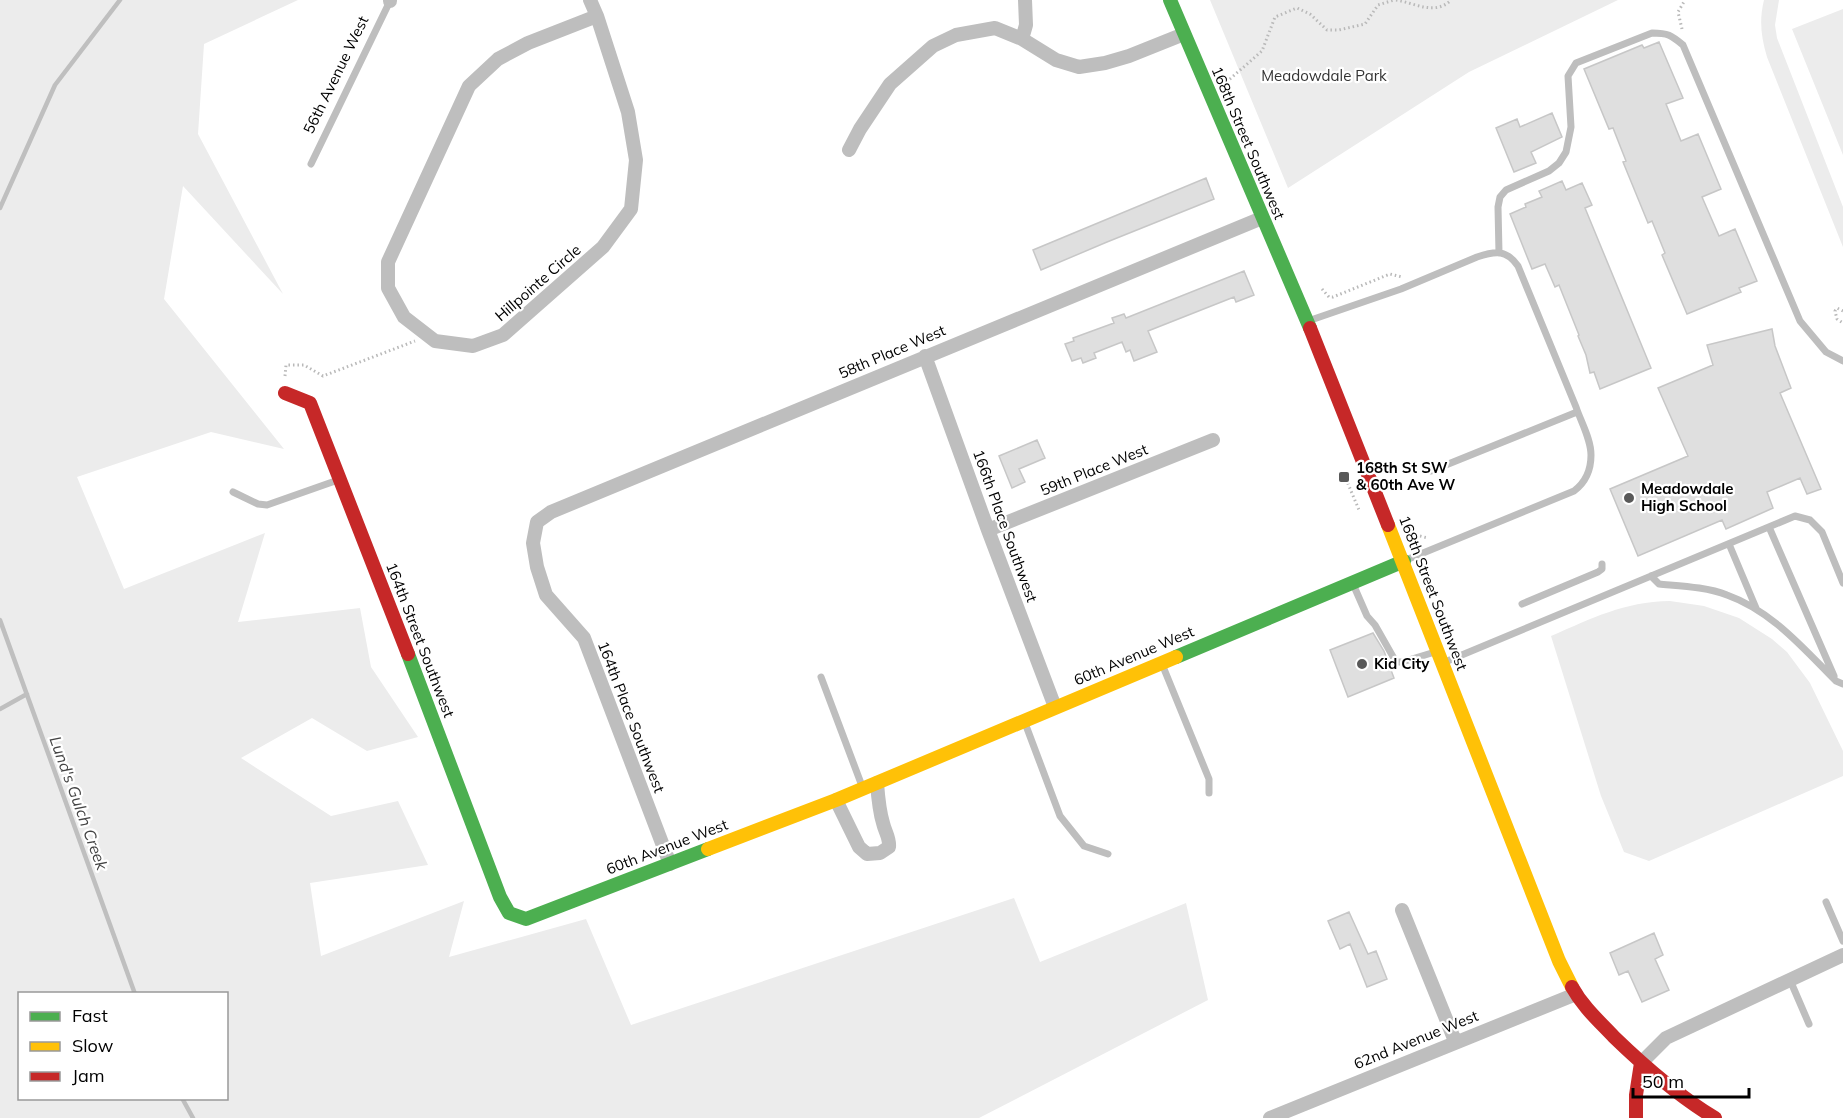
<svg xmlns="http://www.w3.org/2000/svg" width="1843" height="1118" font-family="Mulish,sans-serif">
<style>
.green{fill:#ececec;fill-rule:evenodd}
.lines{fill:none;stroke-linecap:round;stroke-linejoin:round}
.stream{stroke:#bfbfbf;stroke-width:4.5}
.building{fill:#dfdfdf;stroke:#c7c7c7;stroke-width:1.5}
.path{stroke:#b9b9b9;stroke-width:3;stroke-dasharray:1.5 3;stroke-linecap:butt}
.lane{stroke:#bebebe;stroke-width:7}
.street{stroke:#bebebe;stroke-width:14}
.fast{stroke:#4caf50;stroke-width:14}
.slow{stroke:#ffc107;stroke-width:14}
.jam{stroke:#c62828;stroke-width:14}
.poi-dot{fill:#595959;stroke:#fff;stroke-width:2}
.labels{text-anchor:middle;stroke-width:4.5;stroke-linejoin:round;paint-order:stroke}
.street-label{font-size:15px;fill:#000;stroke:#fff}
.park-label{font-size:15px;fill:#333;stroke:#fff}
.poi-label{font-size:15px;font-weight:bold;fill:#000;stroke:#fff;text-anchor:start}
.water-label{font-size:16px;font-style:italic;fill:#444;stroke:#fff}
</style>
<rect width="100%" height="100%" fill="#fff"/>
<path class="green" d="M0,0H298L204,44L198,134L283,294L183,186L164,299L284,449L211,432L77,477L124,589L265,533L238,622L360,608L371,667L418,737L367,751L312,718L241,758L331,816L398,801L428,865L310,883L321,956L464,901L449,957L586,919L631,1025L1014,898L1040,962L1186,903L1208,1000L979,1118H0ZM20,994H226V1098H20Z
M1210,0H1618L1469,72L1288,188Z
M1764,0H1779L1775,25L1777,38L1843,207V247L1767,57C1761,37 1759,20 1764,0Z
M1843,9V155L1792,29Z
M1670,601L1704,606L1739,618L1772,639L1787,652L1810,683L1843,751V776L1649,861L1624,852L1601,796L1551,636C1593,618 1623,602 1670,601Z"/>
<g class="lines">
<path class="stream" d="M0,208L55,85L120,0
M0,620L135,994
M0,709L27,694
M182,1098L193,1118"/>
</g>
<path class="building" d="M1659,42L1683,98L1666,104L1681,141L1698,134L1721,189L1702,197L1719,236L1735,229L1757,281L1739,288L1741,292L1687,314L1662,255L1665,253L1652,221L1648,223L1623,162L1626,161L1613,128L1609,129L1584,69L1642,45L1644,48Z
M1552,113L1562,137L1531,152L1536,163L1514,172L1496,128L1517,119L1520,127Z
M1206,178L1214,199L1107,242L1041,270L1033,250Z
M1562,181L1566,190L1582,183L1592,205L1585,208L1651,368L1600,389L1594,372L1590,373L1586,355L1578,336L1579,335L1559,285L1555,287L1545,264L1532,269L1510,214L1526,207L1525,204L1542,197L1539,191Z
M1244,271L1254,295L1236,302L1234,297L1148,331L1157,352L1134,361L1130,350L1126,352L1122,342L1094,353L1096,358L1083,363L1081,358L1072,361L1065,344L1074,341L1073,338L1114,323L1112,318L1124,314L1126,318Z
M1772,329L1775,346L1791,388L1780,393L1821,489L1807,494L1800,478L1767,492L1773,508L1726,529L1722,520L1638,556L1610,489L1688,456L1658,388L1713,365L1707,345Z
M1037,440L1045,458L1019,469L1025,482L1012,488L999,456Z
M1373,633L1384,651L1394,678L1348,697L1330,650Z
M1349,912L1368,954L1376,951L1387,979L1367,987L1350,944L1340,949L1328,921Z
M1654,933L1663,955L1655,959L1669,990L1642,1002L1628,971L1619,975L1610,953Z"/>
<g class="lines">
<path class="path" d="M1396,0C1415,3 1435,16 1451,0
M1682,29L1678,12L1685,0
M1223,85L1262,51L1275,17L1297,8L1310,14L1327,30H1339L1365,24L1378,5L1394,0
M1322,289L1329,297H1333L1390,274L1402,277
M1843,311L1837,308L1835,311L1837,319L1843,323
M285,376L286,365H304L323,376L415,341
M1346,479L1359,510
M1420,536L1428,538"/>
<path class="lane" d="M311,164L390,1
M1499,253L1498,207L1500,197L1506,190L1549,171L1559,163L1566,152L1571,127L1568,76L1576,63L1652,33C1668,33 1671,35 1683,45L1800,321L1826,352L1843,361
M1308,321L1401,289L1477,257C1495,251 1506,249 1518,266C1537,313 1557,360 1576,407C1581,422 1591,439 1591,455C1591,470 1586,482 1574,491L1406,560
M1431,471L1577,412
M233,492L258,504L267,505L338,480
M1769,527L1834,676
M1729,544L1756,608
M1651,576L1659,584C1680,586 1707,587 1727,595C1772,611 1804,649 1836,681L1843,684
M1353,584L1367,616L1375,625L1396,662H1402L1435,652
M1522,604L1598,572L1602,569V564
M1445,662L1795,516L1810,520L1822,532L1843,583
M1162,664L1209,779V793
M821,677L862,786
M1025,723L1060,816L1084,846L1108,854
M1826,902L1843,941
M1790,980L1809,1024"/>
<path class="street" d="M590,0L597,16L628,112L636,160L631,209L603,247L503,335L473,346L435,341L404,317L388,288V262L469,86L498,59L528,43L597,16
M390,1V0
M1022,39L1026,25L1025,0
M849,150L860,129L890,84L933,46L956,35L995,28L1022,39L1056,60L1079,67L1105,63L1129,56L1184,34
M925,356L988,530L1055,707
M988,530L1213,440
M836,800L859,847L867,854L880,853L889,847C890,838 885,832 883,823C879,810 878,796 877,783
M670,864L584,638L546,595L537,567L533,543L537,522L551,512L1262,218
M1402,910L1455,1041
M1641,1063L1666,1038L1843,955
M1270,1118L1576,994"/>
<path class="fast" d="M1170,0L1310,328
M408,654L500,897L509,913L526,919L708,849
M1176,657L1404,561"/>
<path class="slow" d="M1388,525L1559,961L1572,987
M708,849L836,800L1176,657"/>
<path class="jam" d="M1310,328L1388,525
M285,393L310,403L408,654
M1572,987C1583,1007 1599,1021 1614,1037C1644,1066 1678,1096 1715,1118
M1636,1118V1095L1641,1063"/>
</g>
<g class="poi-dot">
<rect x="1338" y="471" width="12" height="12" rx="3"/>
<circle cx="1629" cy="498" r="6"/>
<circle cx="1362" cy="664" r="6"/>
</g>
<g class="labels">
<g class="street-label">
<text transform="translate(336 75) rotate(-64)" y="5">56th Avenue West</text>
<text transform="translate(1248 143) rotate(67)" y="5">168th Street Southwest</text>
<text transform="translate(538 283) rotate(-41)" y="5">Hillpointe Circle</text>
<text transform="translate(892 352) rotate(-23)" y="5">58th Place West</text>
<text transform="translate(1094 470) rotate(-22)" y="5">59th Place West</text>
<text transform="translate(1005 526) rotate(70)" y="5">166th Place Southwest</text>
<text transform="translate(1433 593) rotate(69)" y="5">168th Street Southwest</text>
<text transform="translate(420 640) rotate(69)" y="5">164th Street Southwest</text>
<text transform="translate(1134 656) rotate(-23)" y="5">60th Avenue West</text>
<text transform="translate(631 717) rotate(69)" y="5">164th Place Southwest</text>
<text transform="translate(667 847) rotate(-21)" y="5">60th Avenue West</text>
<text transform="translate(1416 1040) rotate(-22)" y="5">62nd Avenue West</text>
</g>
<g class="park-label">
<text x="1324" y="81">Meadowdale Park</text>
</g>
<g class="poi-label">
<text x="1356" y="473">168th St SW<tspan x="1356" dy="17">&amp; 60th Ave W</tspan></text>
<text x="1641" y="494">Meadowdale<tspan x="1641" dy="17">High School</tspan></text>
<text x="1374" y="669">Kid City</text>
</g>
<g class="water-label">
<text transform="translate(79 803) rotate(70)" y="6">Lund's Gulch Creek</text>
</g>
</g>
<rect x="18" y="992" width="210" height="108" fill="#ffffff" stroke="#999999" stroke-width="1.5"/>
<rect x="30" y="1012" width="30" height="9" fill="#4caf50" stroke="#999999" stroke-width="1.5"/>
<text x="72" y="1022" font-size="18" fill="#000000">Fast</text>
<rect x="30" y="1042" width="30" height="9" fill="#ffc107" stroke="#999999" stroke-width="1.5"/>
<text x="72" y="1052" font-size="18" fill="#000000">Slow</text>
<rect x="30" y="1072" width="30" height="9" fill="#c62828" stroke="#999999" stroke-width="1.5"/>
<text x="72" y="1082" font-size="18" fill="#000000">Jam</text>
<path d="M1633 1088v9h116v-9" fill="none" stroke="#000000" stroke-width="3"/>
<text x="1642" y="1088" font-size="18" fill="#000000" stroke="#ffffff" stroke-width="4.5" paint-order="stroke">50 m</text>
</svg>
